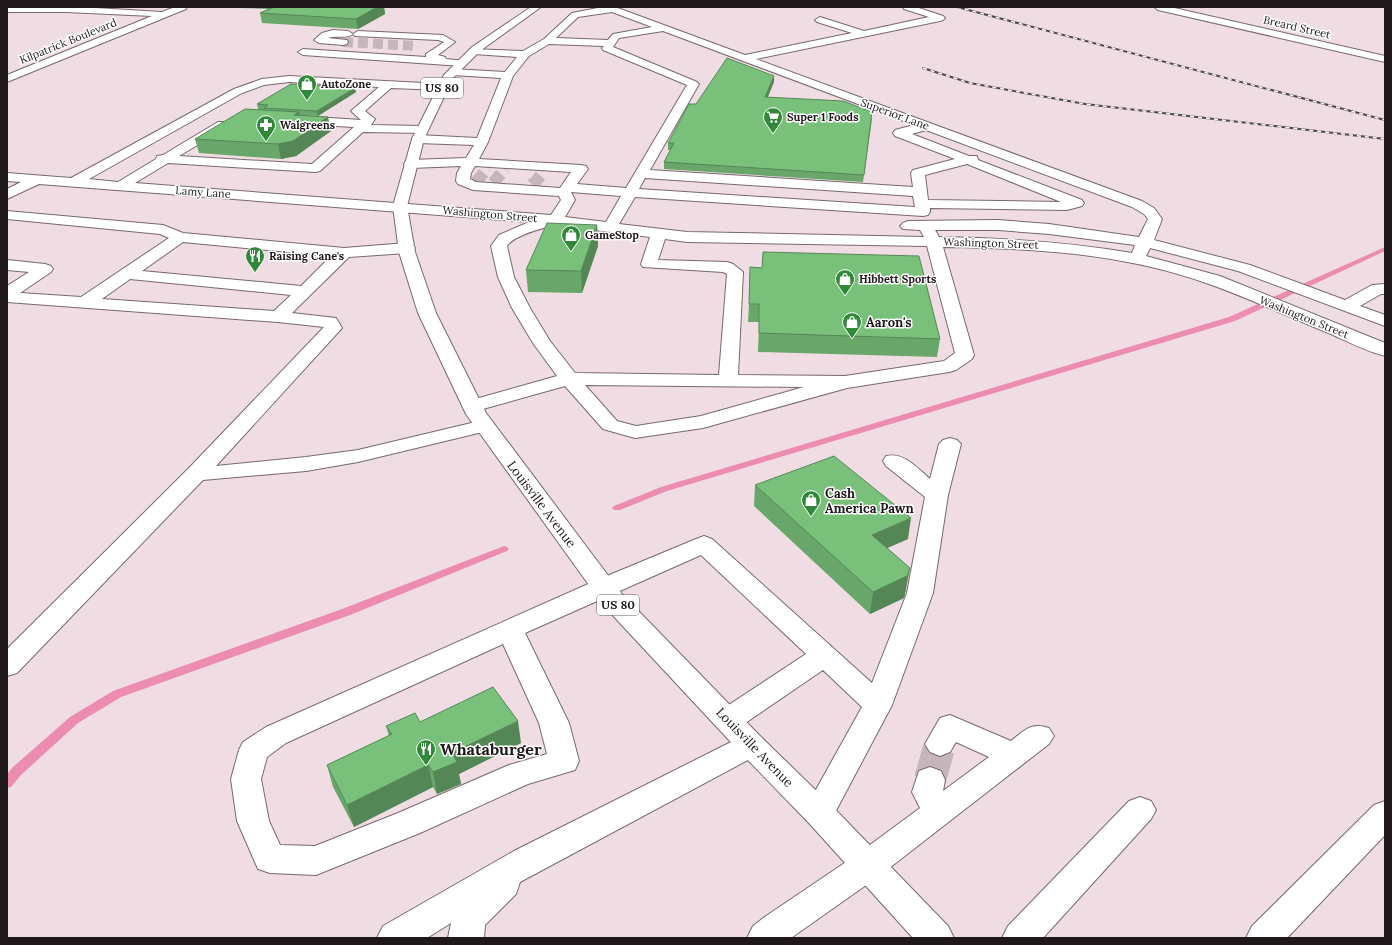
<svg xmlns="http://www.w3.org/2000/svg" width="1392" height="945" font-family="Lora,serif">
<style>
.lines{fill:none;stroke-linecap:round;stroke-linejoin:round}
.stream{fill:#ec8cb0;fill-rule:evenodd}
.minor-tunnel-far3{stroke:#c6b6bb;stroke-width:10;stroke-dasharray:10 5;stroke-linecap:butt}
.minor-tunnel-far2{stroke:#c6b6bb;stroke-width:12;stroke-dasharray:12 6;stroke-linecap:butt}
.minor-tunnel-far1{stroke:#c6b6bb;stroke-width:16;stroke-dasharray:16 8;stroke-linecap:butt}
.minor-tunnel{stroke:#c6b6bb;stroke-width:32;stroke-dasharray:32 16;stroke-linecap:butt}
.minor-casing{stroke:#78686d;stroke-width:2}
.major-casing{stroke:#78686d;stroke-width:2}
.minor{fill:#fff;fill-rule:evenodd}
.major{fill:#fff;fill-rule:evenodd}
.rail-casing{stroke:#50464a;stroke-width:2}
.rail{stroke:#fff;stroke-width:1.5;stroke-dasharray:4;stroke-linecap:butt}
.wall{fill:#68a66a}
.shaded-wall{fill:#558756}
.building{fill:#79c17b;stroke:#558756}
.labels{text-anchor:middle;stroke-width:3;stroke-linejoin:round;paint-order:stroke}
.far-street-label{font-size:11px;fill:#1f181b;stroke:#fff}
.far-poi-label{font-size:11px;font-weight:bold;fill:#1f181b;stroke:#fff;text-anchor:start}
.shield{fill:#fff;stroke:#625d5f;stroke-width:1}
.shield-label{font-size:12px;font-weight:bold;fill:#1f181b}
.poi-label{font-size:13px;font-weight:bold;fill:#1f181b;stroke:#fff;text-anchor:start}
.street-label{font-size:13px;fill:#1f181b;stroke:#fff}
.near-poi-label{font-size:16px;font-weight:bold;fill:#1f181b;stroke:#fff;text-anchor:start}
</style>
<rect width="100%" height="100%" fill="#f0dde3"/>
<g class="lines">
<path class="stream" d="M1385,247V251L1235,321L667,491L620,510H614L612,508L614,506L661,487L1229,317Z
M504,546L507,547L509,549L507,551L350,615L121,697L78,723L21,775L11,787L7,788V774L13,767L70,717L113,691L342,609Z"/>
<path class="minor-tunnel-far3" d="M343,42L418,46"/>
<path class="minor-tunnel-far2" d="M476,182L488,168
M493,183L505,169
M533,185L544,171"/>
<path class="minor-tunnel-far1" d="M533,185L534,184"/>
<path class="minor-tunnel" d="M930,780L940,744"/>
<g class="minor-casing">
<path id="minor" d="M7,7H79L162,12L175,7H187L186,9L7,82V75L152,16L66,12H7Z
M603,7H615L745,55L852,33L817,22L815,20L820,17L864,31L929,17L904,9L903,7H916L943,16L945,18L943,20L940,21L756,59L1142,201L1154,208L1162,219L1154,240L1250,265L1345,300L1372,285L1385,284V294H1381L1360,306L1385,315V326L1238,271L1150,248L1146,256L1220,276L1385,343V356C1365,351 1345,340 1326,332C1287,316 1248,298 1209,284C1123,253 1033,248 943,247L974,355L972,359L956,370L949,372L847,388L703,428L635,438L603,429L565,386L472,412L465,410L462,406L465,402L557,376L533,343L512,308L498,277L491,246L499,235L529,222L39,184L7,199V189L21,182L7,181V173L71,178L234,89L262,79L289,76L443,84L449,87L443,90L391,88L365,111L375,119L371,125L422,126L426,127L428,130L426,133L363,132L320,171L315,172L168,163L135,183L551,215L561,200L559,196L473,190L458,184L456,181L457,173L461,166L411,168L406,167L404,164L406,161L411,160L466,158L474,145L418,143L414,142L412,139L414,136L418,135L477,138L501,78L453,75L448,72L453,69L505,72L517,57L474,54L469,51L470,49L523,51L544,39L572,13ZM612,12L652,27L613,34L608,40L556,38L578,17ZM663,31L914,125L895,130L893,133L895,136L955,159L913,170L911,173L913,187L650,170L699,84L697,82L613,47L619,38ZM549,44L604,46L602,48L603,50L687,85L626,188L577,184L588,169L586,166L581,165L479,159L488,142L513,76L529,56ZM289,82L379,87L351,111L361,120L299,116L295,117L293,120L295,123L299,124L354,127L312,164L179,156L226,128L228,125L226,122H218L163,155L157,156L156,159L118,182L89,179L242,93L264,85ZM926,130L1132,207L1144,214L1148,219L1139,237L1049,224L998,220L908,221L903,223L900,226L903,229L920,230L924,237L687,232L619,224L635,197L923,216L928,215L930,212V208L1067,210L1082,206L1084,203L1082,200L978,160L977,156H969L912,134ZM967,164L1061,202L928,200L925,175ZM475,166L571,172L560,188L476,182L470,179L471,173ZM645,178L913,196L915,207L639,189ZM571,192L621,196L606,222L565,217L575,200ZM555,225L650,237L641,264L643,267L723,272L727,274L719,375L575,373L550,341L530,308L514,277L507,246C514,235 543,228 555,225ZM935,230H998L1049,234L1135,245L1132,253C1068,242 1004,238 939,237ZM665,239L687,242L927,246L955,353L944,361L845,376L738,375L743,272L733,264L727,262L658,260ZM585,385L804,387L701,416L636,426L617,421Z
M1154,7H1170L1385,56V62L1158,10Z
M333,30L348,31L353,34C347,39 336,35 328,38L347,40L348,42L347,44L343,45L319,43L314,40L322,33Z
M358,31L443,35L455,42L438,55L445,57L446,59L466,61L467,63L462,66L303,55L298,52L303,49L426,57V54L444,42L438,40L355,36L353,34Z
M7,211L163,225L183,233L344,248L407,243L413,245L415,248L413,251L407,253L349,257L292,313L336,318L342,328L216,466L306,457L358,450L484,420L491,422L494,426L491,430L358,462L306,471L203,480L17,673L7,676V649L188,469L324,327L278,322L7,302V286L29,272L7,270V260L45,264L51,266L53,269L51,272L20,293L81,297L169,238L160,234L7,219ZM183,242L331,256L301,286L142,271ZM130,279L291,295L274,311L102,299Z
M950,438L957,440L961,444L948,495L933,593L892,705L830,822L819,826L808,822L803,813L862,707L823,670L738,728L728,731L718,728L714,720L718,712L806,654L701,555L525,633L569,723L579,761L575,770L528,784L420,833L316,875L270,873L258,869L237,821L231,779L239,750L243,742L266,727L595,581L696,539L704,536L712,539L872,683L907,593L925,497L886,466L883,461L886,456C904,452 917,468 930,479L939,444L943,440ZM503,644L539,723L547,754L509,765L398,813L315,846L280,845L269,821L261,779L267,757L286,743Z
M950,715L1011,741C1025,730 1031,722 1049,728L1054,736L1049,744L879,876L791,938H747L753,926L766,916L855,856L920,808L912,792L919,771L930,767L941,771L945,780L943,791L989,757L956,742L950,752L940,756L930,752L925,744L940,718Z
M751,733L761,737L766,745L761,753L520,882L516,894L485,925L484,938H448L451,923L427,938H377L383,926L514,851L741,737Z
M1140,797L1151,801L1156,810L1151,819L1043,938H1002L1008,926L1129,801Z
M1385,801V835L1287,938H1246L1252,926L1374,805Z"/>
</g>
<g class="major-casing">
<path id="major" d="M531,7H541L480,51L453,78L424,139L407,206L415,252L436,313L486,413L622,594L761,737L830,804L948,926L954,938H913L808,822L741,753L604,606L466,414L418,313L399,252L393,206L412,139L444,75L472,47Z"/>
</g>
<use href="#minor" class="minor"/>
<use href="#major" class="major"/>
<g class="rail-casing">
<path id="rail" d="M957,7L1385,120
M923,68L970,83L1085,104L1385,139"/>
</g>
<use href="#rail" class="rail"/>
</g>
<path class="wall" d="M239,7H384L385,14L358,29L262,23L260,13L268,9L239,8Z
M774,76V82L767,97L872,119L863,182L664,169V162L671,150H668V143L696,104Z
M356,92L318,116L300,115L331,131L296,156L281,159L199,153L195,139L258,109L257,104Z
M597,225L598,246L582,293L528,292L526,270Z
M762,268L940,339L937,357L758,352L759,322H748L749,304Z
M755,485L908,539L887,548L906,589L904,598L870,614L754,506Z
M420,722L521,743L459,774L461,784L437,794L433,787L354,827L333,787L327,765L389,736L386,726Z"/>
<path class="shaded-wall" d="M377,7H384L385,14L358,29L356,19Z
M774,76V82L765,104V97Z
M355,88L356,92L318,116L317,111Z
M299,112L302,125L294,115Z
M328,117L331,131L296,156L281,159L278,144Z
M597,225L598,246L582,293L581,271Z
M911,518L908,539L869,556L872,535Z
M910,568L906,589L904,598L870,614L873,592Z
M518,721L521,743L459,774L461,784L437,794L433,772L452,753Z
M428,765L433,787L354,827L347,805Z"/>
<path class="building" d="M274,7H377L356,19L260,13Z
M727,58L774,76L765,97L843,101L872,112L864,175L664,162L674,143H668L689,104H696Z
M291,84L355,88L317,111L264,108L268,105L257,104Z
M245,109L299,112L294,115L328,117L293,141L278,144L195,139Z
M547,223L597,225L581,271L526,270Z
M763,252L919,256L940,339L759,333V304H749L750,267L762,268Z
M834,456L911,518L872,535L910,568L907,576L873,592L755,485Z
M493,687L518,721L452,753L457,762L433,772L428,765L347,805L327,765L392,734L386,726L415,713L420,722Z"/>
<defs>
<g id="shop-pin" transform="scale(1)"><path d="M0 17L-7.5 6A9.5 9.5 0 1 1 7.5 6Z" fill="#318838" stroke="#fff"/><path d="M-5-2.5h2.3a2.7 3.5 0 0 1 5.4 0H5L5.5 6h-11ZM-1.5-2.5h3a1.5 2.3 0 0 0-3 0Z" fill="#fff"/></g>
<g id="supermarket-pin" transform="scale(1)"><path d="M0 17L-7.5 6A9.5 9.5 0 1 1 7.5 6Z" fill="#318838" stroke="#fff"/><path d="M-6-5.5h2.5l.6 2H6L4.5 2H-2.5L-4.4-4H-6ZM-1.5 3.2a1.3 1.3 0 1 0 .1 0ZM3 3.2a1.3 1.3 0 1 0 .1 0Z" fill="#fff"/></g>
<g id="pharmacy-pin" transform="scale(1)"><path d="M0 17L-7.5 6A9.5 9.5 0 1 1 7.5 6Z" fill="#318838" stroke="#fff"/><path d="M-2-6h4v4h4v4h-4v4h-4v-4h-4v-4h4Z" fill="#fff"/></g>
<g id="restaurant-pin" transform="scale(1)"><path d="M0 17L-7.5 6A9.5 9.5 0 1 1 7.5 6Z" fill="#318838" stroke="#fff"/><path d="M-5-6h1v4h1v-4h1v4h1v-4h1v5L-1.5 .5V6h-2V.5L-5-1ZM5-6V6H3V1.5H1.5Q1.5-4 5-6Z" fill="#fff"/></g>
</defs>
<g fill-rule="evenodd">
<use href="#shop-pin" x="307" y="84"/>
<use href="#supermarket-pin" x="773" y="117"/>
<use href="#pharmacy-pin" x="266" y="125"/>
<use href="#shop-pin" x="571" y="235"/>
<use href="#restaurant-pin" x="255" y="256"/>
<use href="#shop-pin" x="845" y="279"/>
<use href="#shop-pin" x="852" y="322"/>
<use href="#shop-pin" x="811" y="500"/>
<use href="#restaurant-pin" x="426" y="749"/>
</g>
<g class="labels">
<g class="far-street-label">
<text transform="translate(1297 27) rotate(13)" y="4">Breard Street</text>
<text transform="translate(68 41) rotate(-22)" y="4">Kilpatrick Boulevard</text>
<text transform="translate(895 114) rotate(20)" y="4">Superior Lane</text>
<text transform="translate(203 192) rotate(4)" y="4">Lamy Lane</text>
<text transform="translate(490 214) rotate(5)" y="4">Washington Street</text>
<text transform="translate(991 243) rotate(2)" y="4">Washington Street</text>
<text transform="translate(1304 317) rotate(22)" y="4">Washington Street</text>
</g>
<g class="far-poi-label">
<text x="321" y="88">AutoZone</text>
<text x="787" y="121">Super 1 Foods</text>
<text x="280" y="129">Walgreens</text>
<text x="585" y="239">GameStop</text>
<text x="269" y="260">Raising Cane's</text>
<text x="859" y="283">Hibbett Sports</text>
</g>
<g class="shield">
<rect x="421" y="78" width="42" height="20" rx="3"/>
<rect x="597" y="595" width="42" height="20" rx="3"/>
</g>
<g class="shield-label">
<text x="442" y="92">US 80</text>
<text x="618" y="609">US 80</text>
</g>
<g class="poi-label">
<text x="866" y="327">Aaron's</text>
<text x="825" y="498">Cash<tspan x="825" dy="15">America Pawn</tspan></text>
</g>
<g class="street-label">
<text transform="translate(542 504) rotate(53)" y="5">Louisville Avenue</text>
<text transform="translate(755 747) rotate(46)" y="5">Louisville Avenue</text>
</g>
<g class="near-poi-label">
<text x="440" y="755">Whataburger</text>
</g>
</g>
<rect width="1392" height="945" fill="none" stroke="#1f181b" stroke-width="16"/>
</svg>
